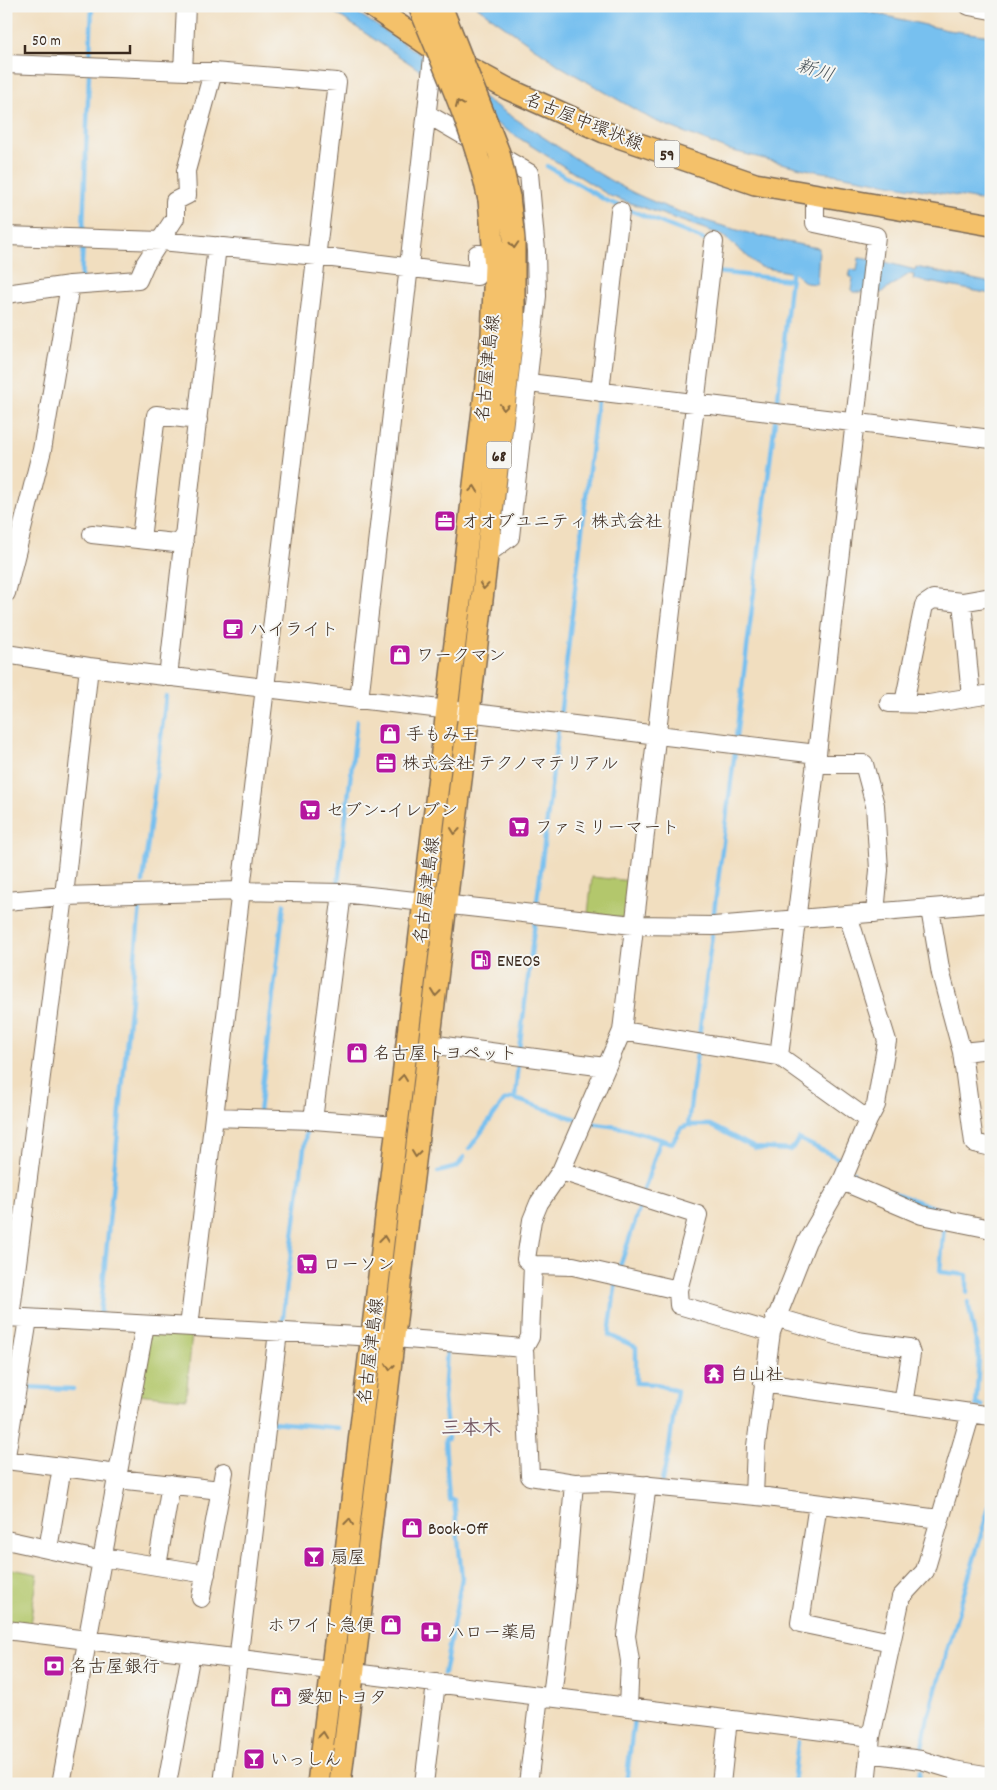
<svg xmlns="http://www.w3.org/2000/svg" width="997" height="1790" font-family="Dekko,'Klee One',sans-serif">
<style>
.green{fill:#b3c76c;stroke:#777845}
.water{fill:#77c0ef;stroke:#597586}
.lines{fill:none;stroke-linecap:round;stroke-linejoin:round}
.stream{stroke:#77c0ef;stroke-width:4.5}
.minor-casing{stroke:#7b6956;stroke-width:20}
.major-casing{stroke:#7b6956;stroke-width:24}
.minor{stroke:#fff;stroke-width:18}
.major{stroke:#f4c16a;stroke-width:21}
.major-bridge-casing{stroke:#7b6956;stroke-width:24;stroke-linecap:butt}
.major-bridge{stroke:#f4c16a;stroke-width:21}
.oneway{stroke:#8e6e40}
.labels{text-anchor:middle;stroke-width:4;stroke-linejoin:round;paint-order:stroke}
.shield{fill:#f6f6f2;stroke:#73675e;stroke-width:1}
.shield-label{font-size:16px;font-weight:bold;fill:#3b2a1e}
.street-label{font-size:18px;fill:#3b2a1e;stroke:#f6f6f2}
.poi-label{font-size:18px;fill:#3b2a1e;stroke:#f6f6f2;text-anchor:start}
.water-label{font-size:19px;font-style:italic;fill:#4d575d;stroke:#f6f6f2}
.quarter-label{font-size:20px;font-weight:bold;fill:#745762;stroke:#f6f6f2}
</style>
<rect width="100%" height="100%" fill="#f6f6f2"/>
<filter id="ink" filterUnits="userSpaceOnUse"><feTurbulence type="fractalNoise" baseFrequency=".02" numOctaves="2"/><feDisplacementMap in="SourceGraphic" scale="10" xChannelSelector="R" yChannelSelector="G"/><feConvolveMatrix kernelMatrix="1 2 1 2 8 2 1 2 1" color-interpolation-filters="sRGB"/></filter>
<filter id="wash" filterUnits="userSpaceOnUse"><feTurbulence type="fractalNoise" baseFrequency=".0096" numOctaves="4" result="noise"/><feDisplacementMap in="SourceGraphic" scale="20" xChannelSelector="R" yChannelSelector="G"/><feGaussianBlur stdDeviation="1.12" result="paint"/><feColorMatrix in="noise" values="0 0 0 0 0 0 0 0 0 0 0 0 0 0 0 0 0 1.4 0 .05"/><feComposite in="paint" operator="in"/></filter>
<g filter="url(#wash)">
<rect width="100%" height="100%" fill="#f1debf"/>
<path class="green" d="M592,877L631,881L628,914L624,918L588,914Z
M153,1332L192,1334L186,1399L137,1394L148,1335Z
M6,1568L38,1574L30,1624L6,1621Z"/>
<path class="water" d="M325,6H347C412,48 475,93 540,135C571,155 601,177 634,193C689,219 759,238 819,248L817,284L806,283L794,273L760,267L722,235L610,196L439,87L424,73Z
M476,6H843L947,30L991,36V202L805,169L729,150L653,120L560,66Z
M859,258L881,261L915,270L916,267L991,283V294L913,279L914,275L909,274L881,293L853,292L851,290L853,278L849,277L851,269L857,271Z"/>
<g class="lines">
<path class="stream" d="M90,56L92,6
M547,166L607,201L710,242
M83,229L89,74
M716,272L791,280
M81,279L83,245
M777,407L792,267
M560,717L597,402
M736,737L775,421
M143,882L166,696
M338,884L357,721
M536,909L558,731
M713,919L735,751
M699,1037L712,935
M519,1050L535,922
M515,1098L518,1062
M259,1112L284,904
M590,1123L624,1128L672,1143L681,1128L688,1125H710L755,1148L791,1150L799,1139L846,1162
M688,1125L697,1052
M469,1149L504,1101L512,1098L579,1120
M438,1172L457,1167L464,1157
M853,1172V1176L866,1182
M875,1185L881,1188
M889,1191L941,1210
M643,1193L660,1141
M944,1225L940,1272L967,1275V1293
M618,1272L642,1201
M616,1280L609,1335L636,1347V1383L655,1384L677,1391L668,1455L662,1481
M968,1302L979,1357L976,1405L982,1406
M98,1315H100L140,906
M282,1324L307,1125
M24,1387L73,1389
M273,1422L339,1428
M444,1674L462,1578L454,1500H449L445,1440L448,1439L444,1399L447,1348
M921,1753L928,1716L991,1501
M626,1784L634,1719
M793,1784L798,1742
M918,1784L920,1771"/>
</g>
</g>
<g filter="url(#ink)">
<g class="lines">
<g class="minor-casing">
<path id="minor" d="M969,6L991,10
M6,64L213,72L337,82L189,1327
M183,71L186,6
M427,114L529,173L536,251L537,296L510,537L487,554
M6,236L161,241L317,256L477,276V254H481
M714,242L622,1031L561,1171L539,1203L532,1220L526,1259L533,1265L530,1337L524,1348L530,1476L574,1483L608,1482L767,1497L939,1519
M6,294L70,285L138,280L145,264L175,218V201L187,195L186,171L213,72
M529,383L991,439
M600,392L620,211
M92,534L184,544
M141,539L156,415L198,420
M6,593L42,450L70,285
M962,602L971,697
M6,654L89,667L817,754
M168,677L217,246
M359,700L434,49
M889,703L929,704L991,694
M904,703L924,605L933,599L962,602L991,597
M815,764H864L875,805L879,870L875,913
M6,901L64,896L240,891L342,893L633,925L714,926L991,903
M930,909L941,974L962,1052L974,1143L991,1147
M848,915L887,1041L876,1105L868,1120
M622,1031L779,1056L868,1120L842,1181L807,1241L771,1332L756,1446L754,1496
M429,1044L605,1067
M962,1052L991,1049
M779,1056L817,754L876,236L815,223V195
M214,1117L313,1120L397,1126
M313,1120L342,893
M561,1171L698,1215L678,1290L679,1305L771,1332
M842,1181L922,1215L991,1229
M533,1265L573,1266L678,1290
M6,1317L394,1338L524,1348
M775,1317L857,1341L909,1348L911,1354L903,1404
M10,1318L64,896L89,667
M763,1383L991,1416
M6,1456L28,1319
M6,1460L118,1474
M117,1479L221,1490
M818,1504L800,1623L891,1642
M6,1540L102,1561
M48,1549L62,1467
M102,1557L206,1574
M157,1566L171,1484
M201,1598L224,1472
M6,1630L871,1737
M552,1697L566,1579L574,1483
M628,1707L630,1661L626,1636L647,1485
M869,1753L921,1760L954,1770L991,1776
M61,1784L145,1325
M167,1784L191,1653
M223,1784L278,1332
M424,1784L436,1683
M528,1784L539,1696
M721,1784L728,1719
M866,1784L871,1737L901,1597L925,1571L971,1413"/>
</g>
<g class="major-casing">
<path id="major" d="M371,6L434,49L508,89L604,132L755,184L991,225
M318,1784L492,335L495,266L489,200
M340,1784L469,713L514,321V239L509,197"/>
</g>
<use href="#minor" class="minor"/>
<use href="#major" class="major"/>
<g class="major-bridge-casing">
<path id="major-bridge" d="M419,6C445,70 475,132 489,200
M441,6L499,153L509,197"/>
</g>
<use href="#major-bridge" class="major-bridge"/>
</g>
<defs><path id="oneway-chevron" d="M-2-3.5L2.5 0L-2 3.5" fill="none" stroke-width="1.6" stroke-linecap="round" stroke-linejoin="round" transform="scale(1.25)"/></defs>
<g class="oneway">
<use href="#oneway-chevron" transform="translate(459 104) rotate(-113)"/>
<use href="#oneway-chevron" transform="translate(514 245) rotate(87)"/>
<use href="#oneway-chevron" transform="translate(504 407) rotate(96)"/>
<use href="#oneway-chevron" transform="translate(474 489) rotate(-83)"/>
<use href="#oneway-chevron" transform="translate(484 586) rotate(96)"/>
<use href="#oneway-chevron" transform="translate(455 831) rotate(97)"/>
<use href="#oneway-chevron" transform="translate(436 993) rotate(97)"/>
<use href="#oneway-chevron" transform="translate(403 1078) rotate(-83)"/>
<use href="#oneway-chevron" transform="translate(416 1154) rotate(97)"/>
<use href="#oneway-chevron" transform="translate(384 1239) rotate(-83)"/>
<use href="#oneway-chevron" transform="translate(390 1367) rotate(97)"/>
<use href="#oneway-chevron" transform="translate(349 1522) rotate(-83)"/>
<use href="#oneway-chevron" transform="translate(323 1735) rotate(-83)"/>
</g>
</g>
<defs>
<g id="office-square" transform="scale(1.125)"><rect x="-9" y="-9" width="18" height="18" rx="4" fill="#b5179e" stroke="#f6f6f2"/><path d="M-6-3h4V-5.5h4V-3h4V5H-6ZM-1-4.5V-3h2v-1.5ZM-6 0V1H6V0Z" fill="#fff"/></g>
<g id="cafe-square" transform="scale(1.125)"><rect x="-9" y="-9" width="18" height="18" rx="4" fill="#b5179e" stroke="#f6f6f2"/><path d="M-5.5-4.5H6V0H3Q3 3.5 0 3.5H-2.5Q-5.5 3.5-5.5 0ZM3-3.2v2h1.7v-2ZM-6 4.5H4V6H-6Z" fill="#fff"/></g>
<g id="shop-square" transform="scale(1.125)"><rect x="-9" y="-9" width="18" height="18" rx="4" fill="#b5179e" stroke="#f6f6f2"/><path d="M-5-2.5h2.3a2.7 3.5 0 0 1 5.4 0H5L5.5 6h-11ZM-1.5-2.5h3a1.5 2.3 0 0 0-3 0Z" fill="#fff"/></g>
<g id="supermarket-square" transform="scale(1.125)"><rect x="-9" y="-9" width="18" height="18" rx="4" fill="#b5179e" stroke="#f6f6f2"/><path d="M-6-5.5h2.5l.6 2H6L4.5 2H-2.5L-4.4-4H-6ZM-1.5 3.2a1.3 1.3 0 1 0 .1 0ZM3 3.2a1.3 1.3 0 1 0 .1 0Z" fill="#fff"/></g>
<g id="fuel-square" transform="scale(1.125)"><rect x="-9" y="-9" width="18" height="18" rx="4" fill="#b5179e" stroke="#f6f6f2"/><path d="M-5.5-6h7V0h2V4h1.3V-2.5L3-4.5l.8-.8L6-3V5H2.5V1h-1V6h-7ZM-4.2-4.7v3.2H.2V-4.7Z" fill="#fff"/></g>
<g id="temple-square" transform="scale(1.125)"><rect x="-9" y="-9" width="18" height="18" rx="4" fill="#b5179e" stroke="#f6f6f2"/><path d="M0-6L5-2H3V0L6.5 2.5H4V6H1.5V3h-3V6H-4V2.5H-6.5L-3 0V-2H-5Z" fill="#fff"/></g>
<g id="bar-square" transform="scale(1.125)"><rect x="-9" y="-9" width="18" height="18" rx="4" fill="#b5179e" stroke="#f6f6f2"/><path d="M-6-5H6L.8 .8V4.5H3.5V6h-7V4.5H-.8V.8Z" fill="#fff"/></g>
<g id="pharmacy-square" transform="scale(1.125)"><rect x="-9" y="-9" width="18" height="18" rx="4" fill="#b5179e" stroke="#f6f6f2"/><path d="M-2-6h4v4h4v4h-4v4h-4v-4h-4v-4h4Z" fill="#fff"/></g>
<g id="bank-square" transform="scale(1.125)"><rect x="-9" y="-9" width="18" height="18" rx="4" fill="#b5179e" stroke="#f6f6f2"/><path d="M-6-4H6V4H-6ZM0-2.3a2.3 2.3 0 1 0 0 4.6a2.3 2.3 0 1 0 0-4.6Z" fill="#fff"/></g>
</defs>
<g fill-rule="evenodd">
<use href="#office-square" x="445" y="521"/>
<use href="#cafe-square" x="233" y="629"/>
<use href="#shop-square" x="400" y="655"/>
<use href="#shop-square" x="390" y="734"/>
<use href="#office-square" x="386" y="763"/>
<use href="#supermarket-square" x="310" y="810"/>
<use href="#supermarket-square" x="519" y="827"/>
<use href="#fuel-square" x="481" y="960"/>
<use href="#shop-square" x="357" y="1053"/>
<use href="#supermarket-square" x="307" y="1264"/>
<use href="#temple-square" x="714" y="1374"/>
<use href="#shop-square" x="412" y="1528"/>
<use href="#bar-square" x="314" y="1557"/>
<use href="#shop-square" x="391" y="1625"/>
<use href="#pharmacy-square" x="431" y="1632"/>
<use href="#bank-square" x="54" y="1666"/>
<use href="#shop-square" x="281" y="1697"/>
<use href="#bar-square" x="254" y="1759"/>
</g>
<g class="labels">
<g class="shield">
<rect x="654.5" y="140.5" width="25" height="27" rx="4"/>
<rect x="486.5" y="441.5" width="25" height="27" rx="4"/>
</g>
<g class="shield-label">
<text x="667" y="160">59</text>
<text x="499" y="461">68</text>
</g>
<g class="street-label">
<text transform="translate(584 121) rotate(22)" y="6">名古屋中環状線</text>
<text transform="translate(487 368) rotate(-84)" y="6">名古屋津島線</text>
<text transform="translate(426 890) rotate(-83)" y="6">名古屋津島線</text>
<text transform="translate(370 1351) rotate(-83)" y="6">名古屋津島線</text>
</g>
<g class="poi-label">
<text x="461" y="527">オオブユニティ 株式会社</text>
<text x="249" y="635">ハイライト</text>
<text x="416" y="661">ワークマン</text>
<text x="406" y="740">手もみ王</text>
<text x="402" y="769">株式会社 テクノマテリアル</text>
<text x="326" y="816">セブン-イレブン</text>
<text x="535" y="833">ファミリーマート</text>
<text x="497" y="966">ENEOS</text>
<text x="373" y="1059">名古屋トヨペット</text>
<text x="323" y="1270">ローソン</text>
<text x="730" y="1380">白山社</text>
<text x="428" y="1534">Book-Off</text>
<text x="330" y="1563">扇屋</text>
<text x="375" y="1631" text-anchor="end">ホワイト急便</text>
<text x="447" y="1638">ハロー薬局</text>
<text x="70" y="1672">名古屋銀行</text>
<text x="297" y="1703">愛知トヨタ</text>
<text x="270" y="1765">いっしん</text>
</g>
<g class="water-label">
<text transform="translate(816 69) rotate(18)" y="7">新川</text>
</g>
<g class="quarter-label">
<text x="471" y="1434">三本木</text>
</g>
</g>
<rect width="997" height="1790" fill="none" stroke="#f6f6f2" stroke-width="25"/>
<path d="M25 45v8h105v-8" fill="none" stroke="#3b2a1e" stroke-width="2.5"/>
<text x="32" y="45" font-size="15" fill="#3b2a1e" stroke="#f6f6f2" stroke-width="4" paint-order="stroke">50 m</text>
</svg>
